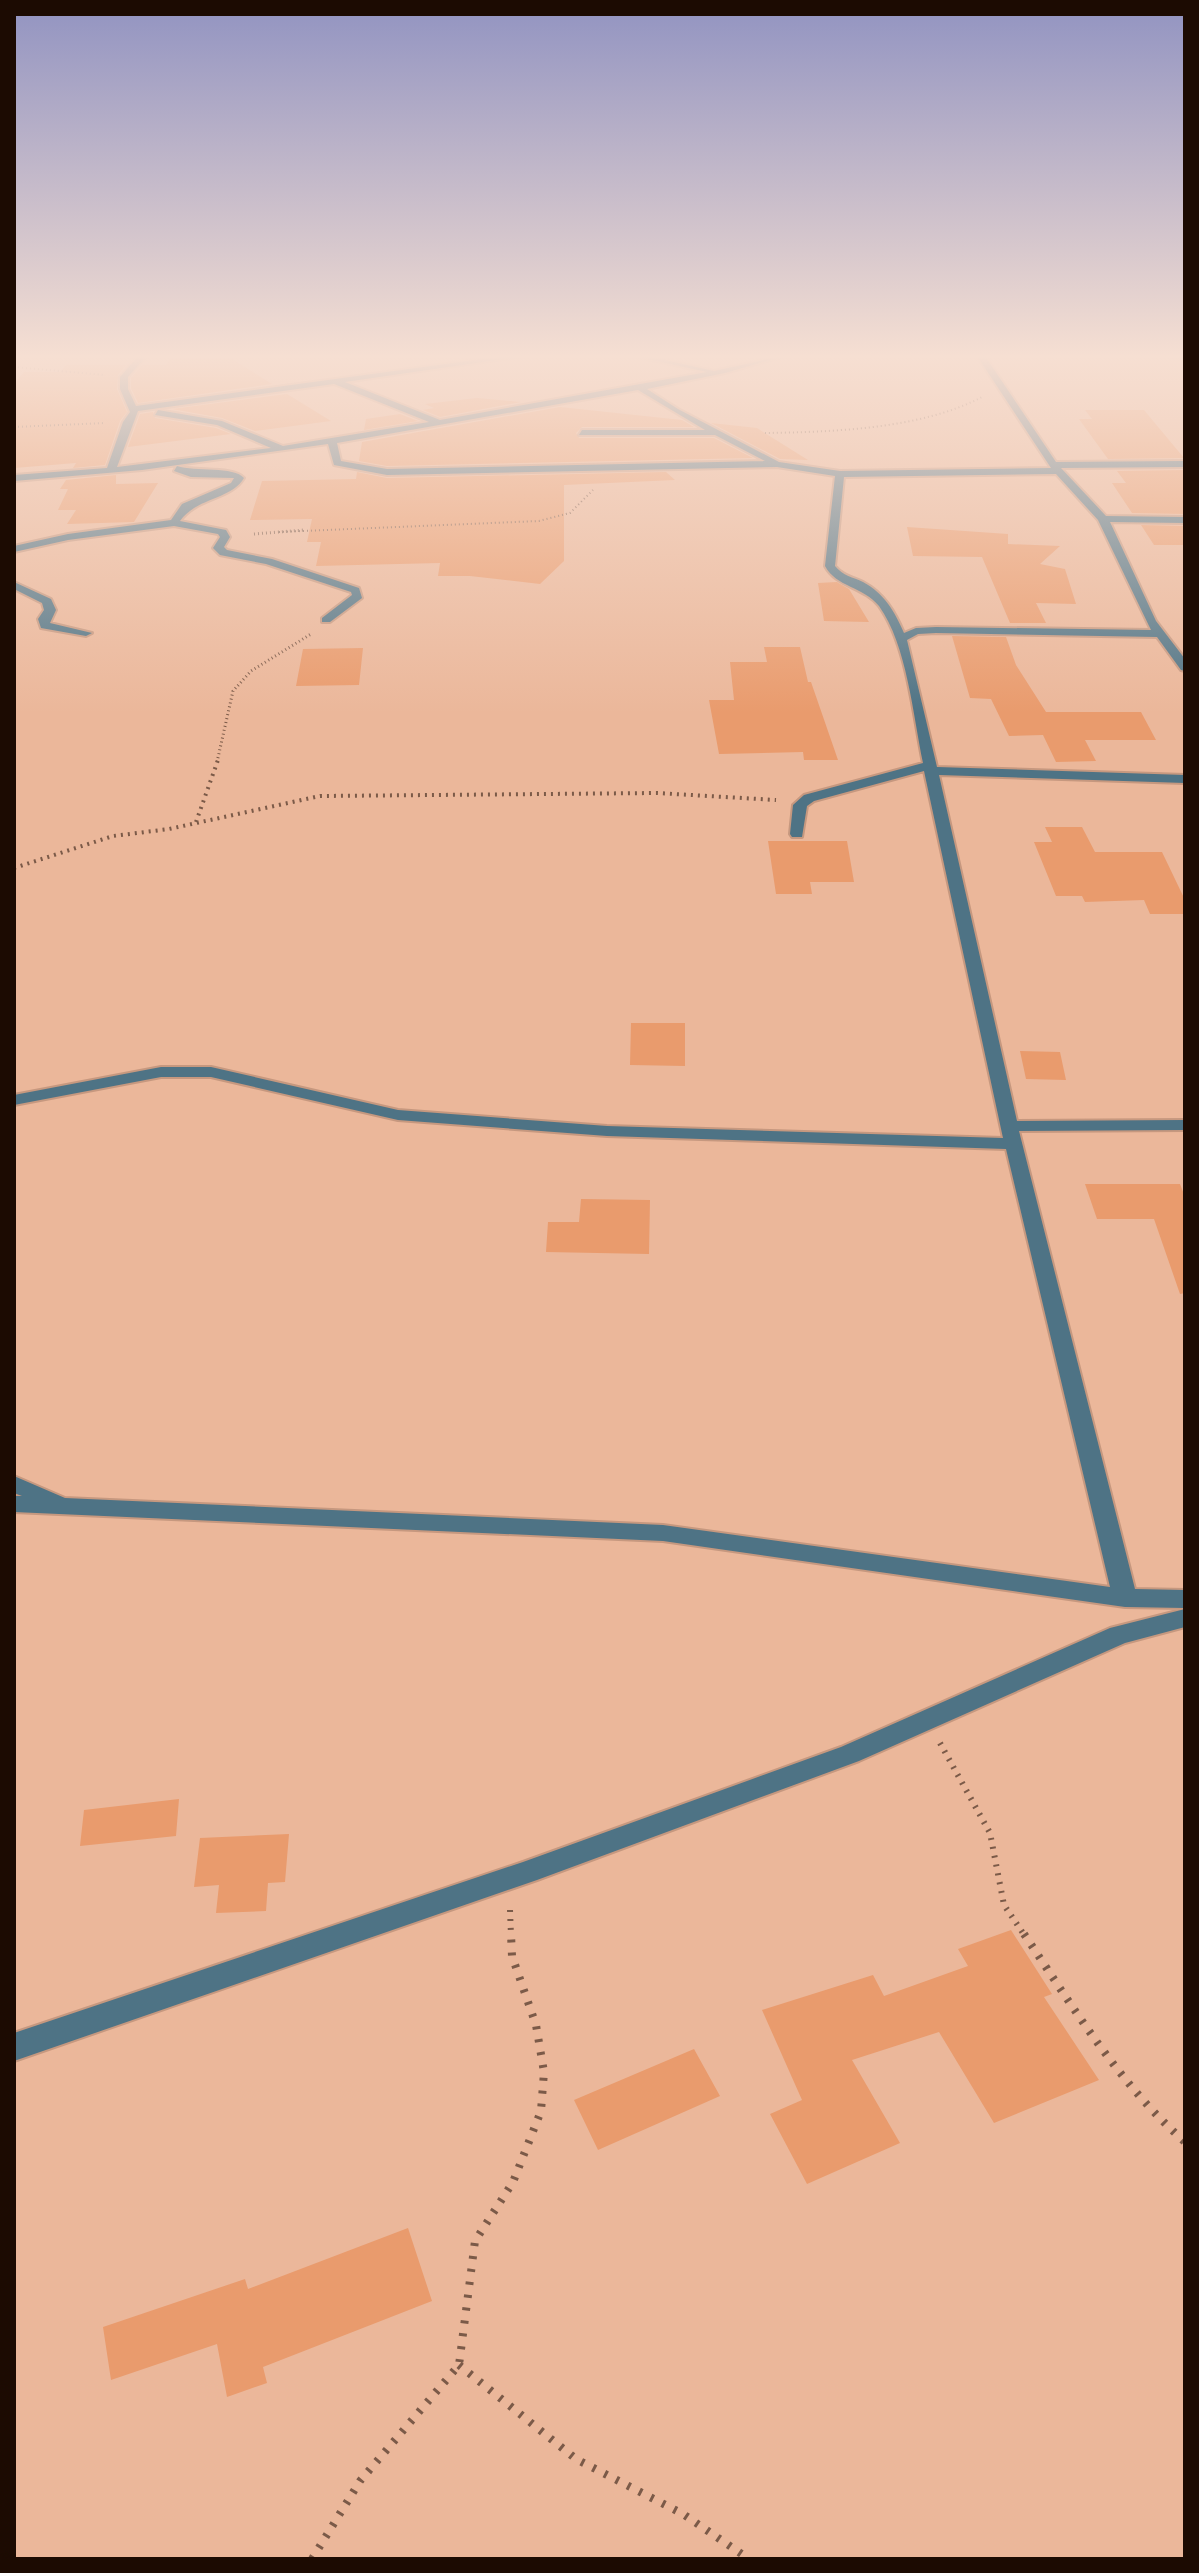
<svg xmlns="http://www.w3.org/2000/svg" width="1199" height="2573" font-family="'DejaVu Sans',sans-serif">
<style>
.building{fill:#e99b6d}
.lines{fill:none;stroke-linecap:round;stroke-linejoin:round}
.minor-casing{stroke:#c6987f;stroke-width:4}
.path-far4{stroke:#7b5a48;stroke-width:2;stroke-dasharray:1 3;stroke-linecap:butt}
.path-far3{stroke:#7b5a48;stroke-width:3;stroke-dasharray:1 3;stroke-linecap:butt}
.path-far2{stroke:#7b5a48;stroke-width:4;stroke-dasharray:2 5;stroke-linecap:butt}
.path-far1{stroke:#7b5a48;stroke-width:6;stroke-dasharray:2 7;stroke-linecap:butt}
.path{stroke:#7b5a48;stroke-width:8;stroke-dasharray:3 10;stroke-linecap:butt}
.minor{fill:#4e7385;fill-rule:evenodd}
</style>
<rect width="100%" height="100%" fill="#ebb79a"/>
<path class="building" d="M186,352H221L272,384L138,403L131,388V378L142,365H166L172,356H184Z
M66,365H126L118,375L117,389L127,412L120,421L105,465L73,468L76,463L14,468V384L24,372H60Z
M287,394L331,421L255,431L222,418L172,409Z
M477,398L521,402L440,417L423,410L434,408L425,404Z
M560,407L682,420L694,427H582L576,433L579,438H714L753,458L387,466L359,461L362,442Z
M1085,410H1144L1184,458L1108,459L1079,419H1092Z
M153,412L155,418L216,428L231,434L128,447L140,414Z
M400,414L418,421L364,430L366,419Z
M711,423L757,428L808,460L780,459Z
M1185,470V514L1132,513L1112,483H1126L1117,471Z
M357,472L387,478L666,472L675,480L564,485V561L540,584L470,576H438L440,563L316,566L321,542H307L312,519L250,520L262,481L356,479Z
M116,475V484L158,483L134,522L67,524L76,510H58L68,489H60L66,480Z
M1141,525L1185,526V545H1154Z
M907,527L1008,534V544L1060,546L1040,564L1065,569L1076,604L1036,603L1046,623H1010L982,557L913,556Z
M837,582L849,589L869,622L824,621L818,583Z
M952,636L1006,637L1016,665L1046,712H1141L1156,740H1085L1096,761L1056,762L1043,735L1009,736L991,699L970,698Z
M764,647H800L808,682H811L838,760H804L803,752L719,754L709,700H734L730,662H767Z
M363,648L359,685L296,686L303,649Z
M1045,827H1082L1095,852H1162L1185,900V914H1150L1144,900L1085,902L1082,896H1056L1034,842H1052Z
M768,841H847L854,882H810L812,894H776Z
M631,1023H685V1066L630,1065Z
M1020,1051L1060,1052L1066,1080L1026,1079Z
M1085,1184H1180L1185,1197V1293L1180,1294L1154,1219H1097Z
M581,1199L650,1200L649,1254L546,1252L548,1222H579Z
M179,1799L176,1836L80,1846L84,1810Z
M289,1834L285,1882L268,1883L266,1911L216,1913L219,1885L194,1887L200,1838Z
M1011,1930L1052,1994L1044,1997L1099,2080L994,2123L939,2032L852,2060L900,2143L807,2184L770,2114L802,2100L762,2010L873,1975L884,1996L968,1966L958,1949Z
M694,2049L720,2096L598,2150L574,2100Z
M408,2228L432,2301L263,2367L267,2383L227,2397L217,2344L111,2380L103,2327L245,2279L248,2289Z"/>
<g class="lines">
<g class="minor-casing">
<path id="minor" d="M141,353H149L128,377V389L136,406L526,353H544L345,382L440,420L707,372L620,353H634L714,371L795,353L725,373L647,389L678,409L779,462L840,471L1051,468L975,353H983L1056,462L1185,461V467L1061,468L1106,516L1185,517V523L1110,522L1156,621L1185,659V671L1181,670L1157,637L936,633L918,634L907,640L937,767L1185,775V783L939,775L1017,1121L1185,1120V1130L1019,1131L1135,1589L1185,1590V1608L1125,1607L663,1541L14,1512V1496H22L14,1493V1476L65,1498L663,1525L1110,1587L1006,1149L607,1136L398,1120L211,1077H161L14,1105V1095L161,1067H211L398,1110L607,1126L1003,1138L924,771L814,801L807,806L802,837H792L790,834L793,805L804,795L923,763C913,715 907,645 879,606C864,587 836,587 825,566L835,476L777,467L387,475L334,465L328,444L142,470L14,481V475L107,468L123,422L130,412L120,389V377ZM334,384L429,422L283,446L222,421L158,410L155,415L217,425L271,448L117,467L138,411ZM638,390L705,430H582L579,435H715L765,461L387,469L341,461L337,443ZM1056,474L1098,520L1151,630L936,627L916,628L904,633C895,612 884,593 863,582C853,577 843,576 835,566L844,477Z
M1165,353L1185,355V359L1166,355Z
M177,466C195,472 234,466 244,478C231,500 197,497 180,521L226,530L230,537L224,547L227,550L272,559L359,588L362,598L330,622H322V618L352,595L351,592L266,564L220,555L213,548L220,537L218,534L174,526L68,540L14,552V546L68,534L171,520L182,504L231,483L234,478L191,477L174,471Z
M14,582L51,599L56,610L50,623L92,633L86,636L41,628L38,619L44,610L42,603L14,589Z
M1185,1609V1627L1125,1643L859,1761L537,1880L14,2061V2033L523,1862L841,1747L1110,1628Z"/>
</g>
<path class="path-far4" d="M14,367L105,375
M14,427L105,423
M765,433C833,432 921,429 982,397
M279,532L539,521L570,513L593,490"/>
<path class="path-far3" d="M254,534L304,530
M217,762L233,691L251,671L311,634"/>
<path class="path-far2" d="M196,822L218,760
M14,868L113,836L169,829L320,796L657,793L776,800"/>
<path class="path-far1" d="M940,1743L990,1833L1004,1905L1025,1936
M510,1910L511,1936"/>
<path class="path" d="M1024,1934C1073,2007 1119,2084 1185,2142
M459,2365L576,2459L683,2514L749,2559
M312,2559L360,2481L459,2365L475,2241L513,2182L541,2111L544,2072L536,2025L512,1956L511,1934"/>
<use href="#minor" class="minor"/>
</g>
<linearGradient id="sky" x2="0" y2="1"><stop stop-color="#9193c1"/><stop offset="0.5" stop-color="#f6dfd2"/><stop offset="1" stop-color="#f6dfd2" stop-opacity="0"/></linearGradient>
<rect width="1199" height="713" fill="url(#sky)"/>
<rect width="1199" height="2573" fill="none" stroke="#1c0b02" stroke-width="32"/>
</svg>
